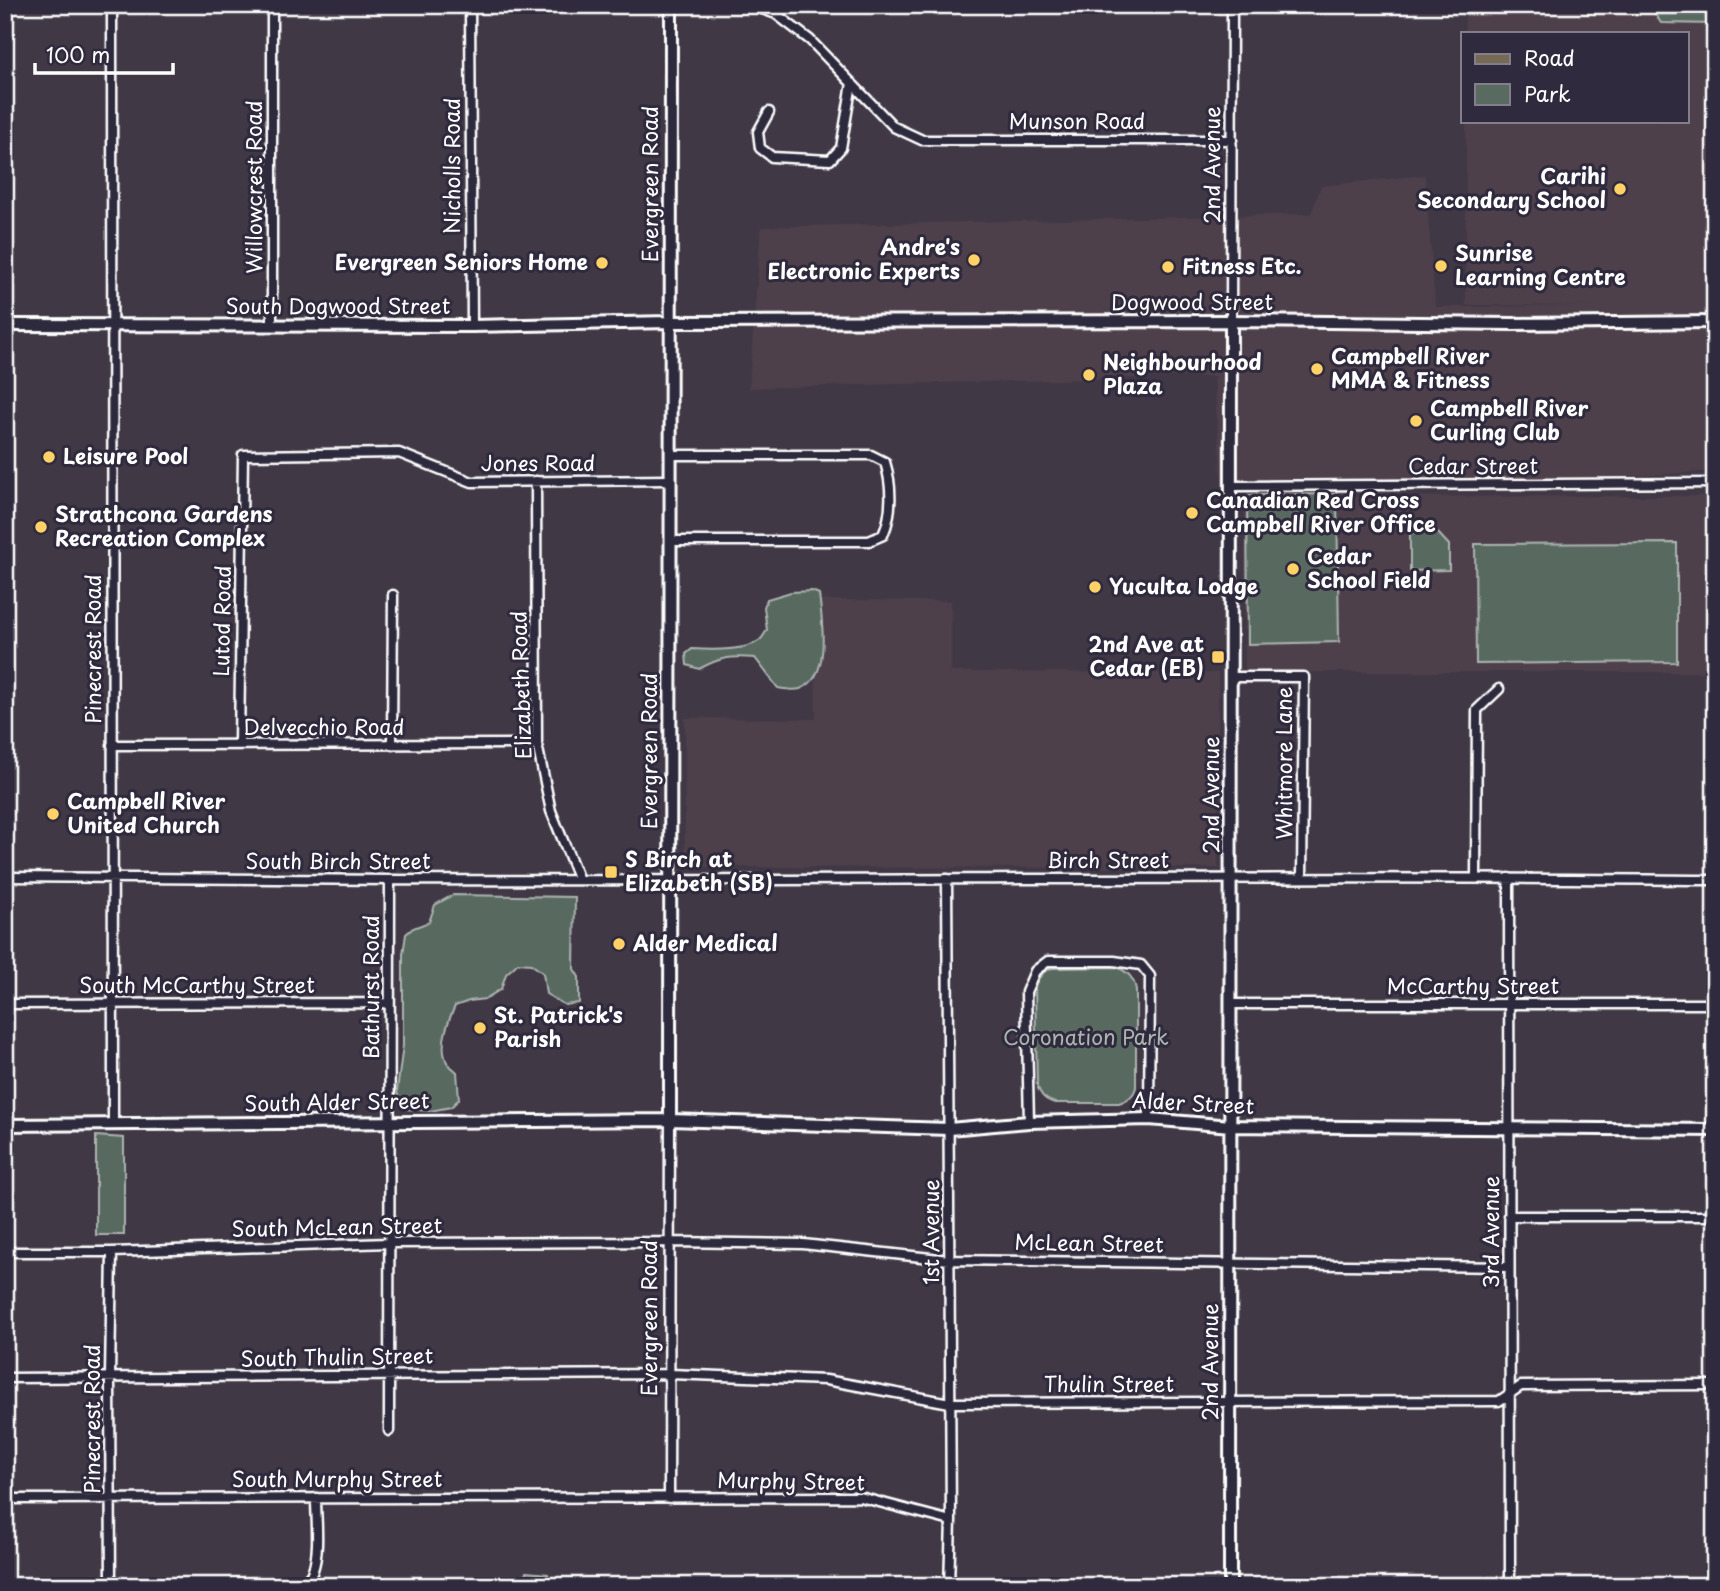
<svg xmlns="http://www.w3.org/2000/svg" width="1720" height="1591" font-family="'Playpen Sans',sans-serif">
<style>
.built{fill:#4e414c}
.green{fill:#596a61;stroke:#acb4b0;stroke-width:2}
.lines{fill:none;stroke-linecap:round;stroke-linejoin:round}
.street-casing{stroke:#fff;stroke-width:13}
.secondary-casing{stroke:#fff;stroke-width:16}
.primary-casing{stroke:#fff;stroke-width:18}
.street{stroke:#2f2a3d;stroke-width:8}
.secondary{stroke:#2f2a3d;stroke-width:10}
.primary{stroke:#766a55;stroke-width:12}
.poi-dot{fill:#ffd166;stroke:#2f2a3d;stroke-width:2.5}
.labels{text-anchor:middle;stroke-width:6;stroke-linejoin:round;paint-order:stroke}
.street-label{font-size:21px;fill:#fff;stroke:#2f2a3d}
.poi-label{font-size:21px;font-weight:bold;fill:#fff;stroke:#2f2a3d;text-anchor:start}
.park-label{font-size:21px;fill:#acb4b0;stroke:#2f2a3d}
</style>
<rect width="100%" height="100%" fill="#413846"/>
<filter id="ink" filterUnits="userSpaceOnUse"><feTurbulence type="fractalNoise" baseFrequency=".0143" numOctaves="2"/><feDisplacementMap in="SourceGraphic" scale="14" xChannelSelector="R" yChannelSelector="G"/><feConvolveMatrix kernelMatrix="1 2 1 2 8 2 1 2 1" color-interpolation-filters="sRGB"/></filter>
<g filter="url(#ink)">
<path class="built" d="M1465,5H1715V471L1290,497L1715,496V672H1245V499L1223,500L1214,376L749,388L761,227L1311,214L1321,186L1425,175L1435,307L1607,306L1466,305V121H1687V33H1465Z
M816,600L951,601V672L1218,673V868L685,867V718L816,719Z"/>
<path class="green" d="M1649,5H1715V24L1661,23Z
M5,118L15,122L14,149L5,153Z
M1337,494L1339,642L1248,644L1247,495Z
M1410,533H1438L1449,545V570L1410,571Z
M1677,543V662L1476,664L1475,544Z
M812,591L819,594C822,620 832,678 800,689C794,691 784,689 778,688L755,658C730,656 721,657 699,669L687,665L686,654L692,649C709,650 747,651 760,640C763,637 765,633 767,630L764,607L767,599L791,592Z
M453,895L575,897L574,969L579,977V1003L565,1005L546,994L543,973L531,964L518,963L506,974L501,989L485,999L469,1001L455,1006C448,1021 438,1048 448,1064C449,1065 456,1071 457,1072L459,1099L451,1107L430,1111L406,1109L400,1104L397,1091L403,1045V954L406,934L413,928L429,922L435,905Z
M1117,967C1128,972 1134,978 1136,990V1087C1134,1096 1128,1100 1119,1103H1055C1044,1100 1041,1095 1037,1086L1035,986C1038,977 1043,971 1052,968Z
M96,1136L124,1138V1235H96Z
M526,1572L548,1574V1586H522Z"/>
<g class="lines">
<g class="street-casing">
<path id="street" d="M112,5L113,1125
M470,5L472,326
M751,5L776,14L810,40L894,127L922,140H1232
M769,112L758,132L760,148L772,157L830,160L841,148L852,83
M1231,321L1232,5
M272,326V5
M536,481L537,744L551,811L579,880
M1231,486L1715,483
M670,541H869L883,535C893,513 892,485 885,462L871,455H670
M1231,677H1304L1302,878
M112,745L537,744
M239,745L243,455L399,453L472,482L670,480
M392,745L393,595
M5,877C134,877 263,880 392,880C833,882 1274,875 1715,880
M1476,878L1477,710L1499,689
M1509,878L1510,1586
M947,879L951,1521L949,1586
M5,1004L389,1003
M1231,1004H1715
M1029,1122L1026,992L1035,971L1048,961H1114L1141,965L1150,976L1149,1119
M1509,1216H1715
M5,1252H112L389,1243L670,1242L803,1244L949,1260L1509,1267
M5,1378L670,1374L826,1380L950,1403L1499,1401L1521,1386L1715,1385
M389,1431L390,880
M669,1498L670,1120
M5,1499L860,1497L951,1521
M111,1586L110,1378L112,1252
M298,1586C305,1582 311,1578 313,1570C320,1550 316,1519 316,1498"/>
</g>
<g class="secondary-casing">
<path id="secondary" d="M5,325L472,326L670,322L1231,321L1513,324L1715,322
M670,1120L671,5
M5,1125L670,1120L949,1129L1029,1122L1149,1119L1231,1126L1715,1130
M1230,1586L1231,321"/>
</g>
<g class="primary-casing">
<path id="primary" d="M1712,1586L1715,1585"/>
</g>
<use href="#street" class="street"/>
<use href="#secondary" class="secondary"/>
<use href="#primary" class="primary"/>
</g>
</g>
<g class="poi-dot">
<circle cx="1620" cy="189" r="7"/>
<circle cx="974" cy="260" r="7"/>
<circle cx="602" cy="263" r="7"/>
<circle cx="1441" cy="266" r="7"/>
<circle cx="1168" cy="267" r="7"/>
<circle cx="1317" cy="369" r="7"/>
<circle cx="1089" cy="375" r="7"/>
<circle cx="1416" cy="421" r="7"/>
<circle cx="49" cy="457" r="7"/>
<circle cx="1192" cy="513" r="7"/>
<circle cx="41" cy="527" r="7"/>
<circle cx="1293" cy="569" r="7"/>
<circle cx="1095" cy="587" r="7"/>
<rect x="1211" y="650" width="14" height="14" rx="3.5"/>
<circle cx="53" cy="814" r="7"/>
<rect x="604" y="865" width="14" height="14" rx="3.5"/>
<circle cx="619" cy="944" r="7"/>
<circle cx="480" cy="1028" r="7"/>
</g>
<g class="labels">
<g class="street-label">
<text x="1077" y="129">Munson Road</text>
<text transform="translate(1213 165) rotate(-90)" y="7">2nd Avenue</text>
<text transform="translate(453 166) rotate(-90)" y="7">Nicholls Road</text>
<text transform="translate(651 184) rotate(-90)" y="7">Evergreen Road</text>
<text transform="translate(255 187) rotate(-90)" y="7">Willowcrest Road</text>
<text x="1192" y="310">Dogwood Street</text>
<text x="338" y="314">South Dogwood Street</text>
<text x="538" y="471">Jones Road</text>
<text x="1473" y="474">Cedar Street</text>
<text transform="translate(223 621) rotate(-89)" y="7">Lutod Road</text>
<text transform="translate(94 649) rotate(-90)" y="7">Pinecrest Road</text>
<text transform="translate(522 685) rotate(-92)" y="7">Elizabeth Road</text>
<text x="324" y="735">Delvecchio Road</text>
<text transform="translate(650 751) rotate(-90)" y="7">Evergreen Road</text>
<text transform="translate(1285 763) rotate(-90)" y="7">Whitmore Lane</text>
<text transform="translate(1212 795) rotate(-90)" y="7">2nd Avenue</text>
<text x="1108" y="868">Birch Street</text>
<text x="338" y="869">South Birch Street</text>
<text x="197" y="993">South McCarthy Street</text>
<text transform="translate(372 987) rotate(-90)" y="7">Bathurst Road</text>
<text x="1473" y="994">McCarthy Street</text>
<text transform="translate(337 1103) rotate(-1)" y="7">South Alder Street</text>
<text transform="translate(1193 1104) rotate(3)" y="7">Alder Street</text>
<text transform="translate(337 1228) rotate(-1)" y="7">South McLean Street</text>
<text transform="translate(932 1232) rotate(-90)" y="7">1st Avenue</text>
<text transform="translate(1492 1232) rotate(-90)" y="7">3rd Avenue</text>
<text transform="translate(1089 1244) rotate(1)" y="7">McLean Street</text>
<text transform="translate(650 1318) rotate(-90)" y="7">Evergreen Road</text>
<text transform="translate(337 1358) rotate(-1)" y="7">South Thulin Street</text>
<text transform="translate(1211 1362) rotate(-90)" y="7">2nd Avenue</text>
<text x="1109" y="1392">Thulin Street</text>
<text transform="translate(93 1419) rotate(-90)" y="7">Pinecrest Road</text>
<text x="337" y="1487">South Murphy Street</text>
<text transform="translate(791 1482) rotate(1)" y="7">Murphy Street</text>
</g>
<g class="poi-label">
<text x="1606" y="184" text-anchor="end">Carihi<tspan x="1606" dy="24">Secondary School</tspan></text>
<text x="960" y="255" text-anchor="end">Andre's<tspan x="960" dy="24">Electronic Experts</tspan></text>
<text x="1455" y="261">Sunrise<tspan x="1455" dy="24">Learning Centre</tspan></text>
<text x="588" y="270" text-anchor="end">Evergreen Seniors Home</text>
<text x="1182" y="274">Fitness Etc.</text>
<text x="1331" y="364">Campbell River<tspan x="1331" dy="24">MMA &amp; Fitness</tspan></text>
<text x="1103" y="370">Neighbourhood<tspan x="1103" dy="24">Plaza</tspan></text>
<text x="1430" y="416">Campbell River<tspan x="1430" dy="24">Curling Club</tspan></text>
<text x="63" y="464">Leisure Pool</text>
<text x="1206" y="508">Canadian Red Cross<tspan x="1206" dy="24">Campbell River Office</tspan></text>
<text x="55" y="522">Strathcona Gardens<tspan x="55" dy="24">Recreation Complex</tspan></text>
<text x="1307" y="564">Cedar<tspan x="1307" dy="24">School Field</tspan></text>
<text x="1109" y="594">Yuculta Lodge</text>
<text x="1204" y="652" text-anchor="end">2nd Ave at<tspan x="1204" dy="24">Cedar (EB)</tspan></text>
<text x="67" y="809">Campbell River<tspan x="67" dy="24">United Church</tspan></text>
<text x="625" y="867">S Birch at<tspan x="625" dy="24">Elizabeth (SB)</tspan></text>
<text x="633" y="951">Alder Medical</text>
<text x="494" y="1023">St. Patrick's<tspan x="494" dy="24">Parish</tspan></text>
</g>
<g class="park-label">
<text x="1086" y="1045">Coronation Park</text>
</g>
</g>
<rect width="1720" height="1591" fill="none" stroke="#2f2a3d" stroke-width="28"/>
<rect x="14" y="14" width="1692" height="1563" fill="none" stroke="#fff" stroke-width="2.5" filter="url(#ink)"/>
<rect x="1461" y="32" width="228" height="91" fill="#2f2a3d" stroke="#827f8b" stroke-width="2"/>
<rect x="1475" y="54" width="35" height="10" fill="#766a55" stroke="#827f8b" stroke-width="2"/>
<text x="1524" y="66" font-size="21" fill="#ffffff">Road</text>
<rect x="1475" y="84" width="35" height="21" fill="#596a61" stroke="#827f8b" stroke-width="2"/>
<text x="1524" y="102" font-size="21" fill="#ffffff">Park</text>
<path d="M35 63v10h138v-10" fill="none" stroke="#ffffff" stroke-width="3.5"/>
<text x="46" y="63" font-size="21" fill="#ffffff" stroke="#2f2a3d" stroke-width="5" paint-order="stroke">100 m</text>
</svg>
